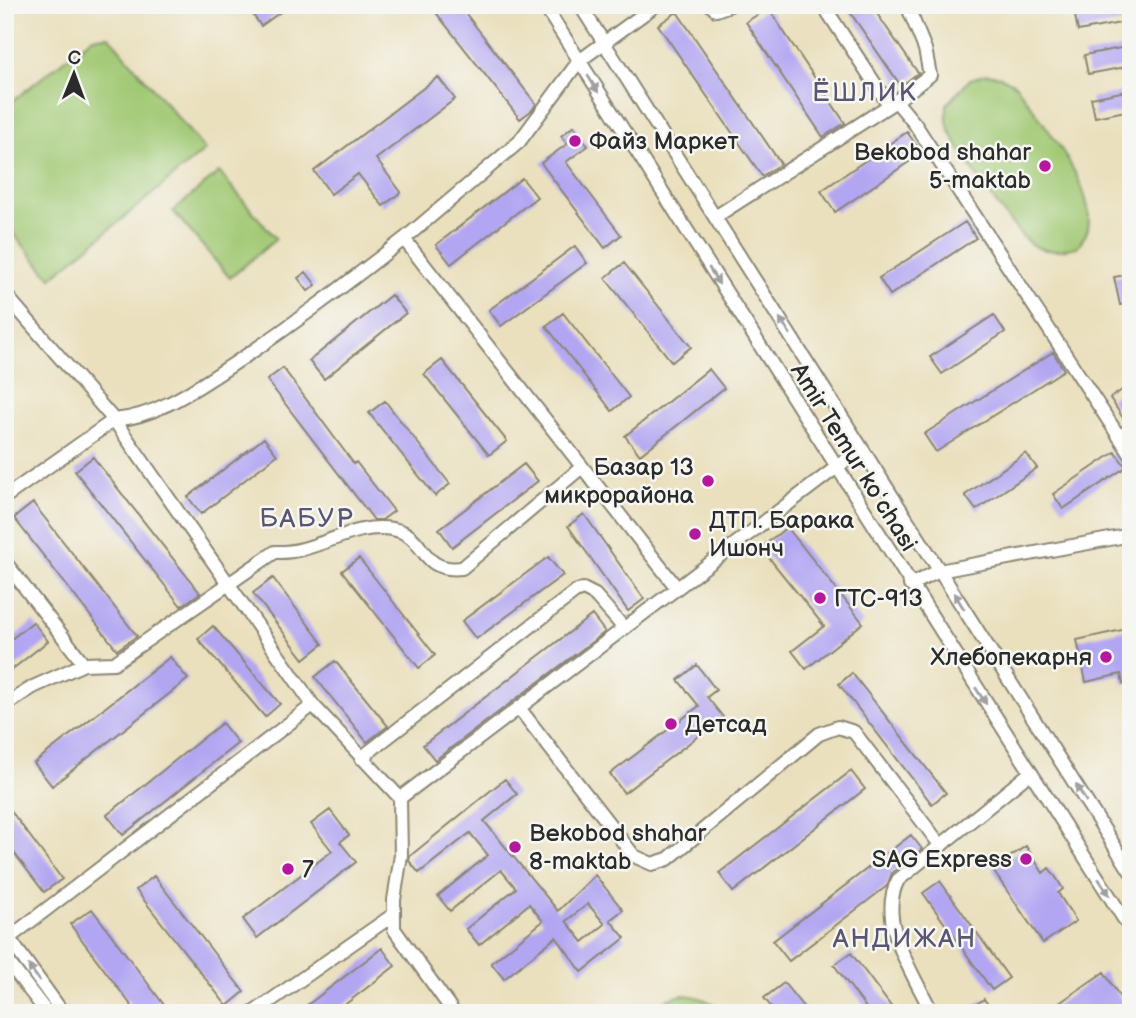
<svg xmlns="http://www.w3.org/2000/svg" width="1136" height="1018" font-family="'Balsamiq Sans',sans-serif">
<style>
.pitch{fill:#a2c974;stroke:#667a50;stroke-width:2}
.building{fill:#b2a6f2;fill-rule:evenodd}
.lines{fill:none;stroke-linecap:round;stroke-linejoin:round}
.minor-casing{stroke:#8a8674;stroke-width:16}
.minor{stroke:#fff;stroke-width:12}
.oneway{fill:#a0a0a0}
.poi-dot{fill:#b5179e;stroke:#f6f6f2;stroke-width:2.5}
.labels{text-anchor:middle;stroke-width:5;stroke-linejoin:round;paint-order:stroke}
.poi-label{font-size:24px;fill:#2b2b2b;stroke:#f6f6f2;text-anchor:start}
.street-label{font-size:24px;fill:#2b2b2b;stroke:#f6f6f2}
.neighbourhood-label{font-size:26px;letter-spacing:2px;fill:#5a5671;stroke:#f6f6f2}
</style>
<rect width="100%" height="100%" fill="#f6f6f2"/>
<filter id="ink" filterUnits="userSpaceOnUse"><feTurbulence type="fractalNoise" baseFrequency=".0143" numOctaves="2"/><feDisplacementMap in="SourceGraphic" scale="14" xChannelSelector="R" yChannelSelector="G"/><feConvolveMatrix kernelMatrix="1 2 1 2 8 2 1 2 1" color-interpolation-filters="sRGB"/></filter>
<filter id="wash" filterUnits="userSpaceOnUse"><feTurbulence type="fractalNoise" baseFrequency=".00686" numOctaves="4" result="noise"/><feDisplacementMap in="SourceGraphic" scale="28" xChannelSelector="R" yChannelSelector="G"/><feGaussianBlur stdDeviation="1.57" result="paint"/><feColorMatrix in="noise" values="0 0 0 0 0 0 0 0 0 0 0 0 0 0 0 0 0 1.4 0 .05"/><feComposite in="paint" operator="in"/></filter>
<g filter="url(#wash)">
<rect width="100%" height="100%" fill="#eae0be"/>
<path class="pitch" d="M109,36L205,150L51,278L5,224V107L93,37Z
M986,74L1000,76L1015,84C1039,118 1097,187 1088,228C1087,235 1081,241 1077,247C1063,250 1047,253 1034,246C1017,238 953,144 948,126C946,119 947,110 947,104L970,79Z
M219,172L276,239L230,278L173,211Z
M682,995C700,996 711,1001 725,1013H649L666,1000Z"/>
<g id="blocks">
<path class="building" d="M246,5H290L261,26Z
M430,5H459L536,104L532,110L520,119Z
M845,5H871L918,73L901,86Z
M1107,5H1131V21L1078,31L1074,11Z
M768,8L845,123L823,137L746,22Z
M677,12L781,164L762,176L658,25Z
M1131,46V66L1088,74L1084,55Z
M438,77L455,99L376,159L401,192L383,206L358,174L331,194L314,171Z
M1131,90V110L1095,117L1091,98Z
M574,126L588,146L566,162L621,235L605,248L541,163L567,144L561,136Z
M907,132L922,153L835,212L821,191Z
M522,178L537,197L451,264L436,245Z
M965,222L976,238L890,295L879,278Z
M575,246L587,263L501,326L489,310Z
M624,263L691,347L672,362L605,278Z
M306,272L316,285L308,291L298,278Z
M1131,274V303L1120,305L1114,277Z
M391,295L406,313L324,379L309,361Z
M563,313L629,397L612,411L546,326Z
M994,315L1005,332L942,374L930,357Z
M1053,352L1064,370L936,452L924,434Z
M442,360L507,441L489,455L424,374Z
M283,368L354,464L356,462L394,511L382,520H374L267,380Z
M709,369L724,388L640,455L625,436Z
M1131,384V413L1123,418L1110,398Z
M385,401L450,484L435,496L369,413Z
M264,438L277,455L201,514L188,497Z
M1115,452L1126,467L1063,509L1053,494Z
M1026,453L1037,468L976,510L965,495Z
M93,457L200,593L181,606L75,471Z
M524,464L538,481L452,547L439,529Z
M33,503L137,636L117,650L14,518Z
M584,514L644,599L628,611L568,526Z
M787,527L863,623L806,669L792,651L824,626L761,548Z
M548,557L563,575L476,639L462,621Z
M359,558L435,655L419,668L342,571Z
M273,578L323,644L304,659L253,593Z
M592,615L605,632L435,760L423,745Z
M33,622L48,641L5,675V644Z
M213,626L280,704L265,717L198,639Z
M1131,628V682L1123,684L1121,674L1086,682L1077,640Z
M170,657L188,679L52,786L34,763Z
M335,661L388,726L367,742L315,677Z
M697,665L716,690L707,697L723,717L624,793L610,774L699,706L678,680Z
M852,673L946,793L932,804L839,684Z
M222,723L238,743L123,835L107,815Z
M851,771L865,789L733,892L719,873Z
M505,779L517,794L484,821L558,911L595,875L623,910L610,920L625,938L582,972L556,937L504,979L491,963L543,921L529,904L479,945L466,929L516,888L501,870L450,911L438,896L488,855L470,833L419,873L409,861L410,856ZM588,904L605,924L583,942L566,921Z
M5,803L62,879L44,892L5,841Z
M330,810L349,835L340,842L356,862L257,938L243,919L332,851L311,824Z
M911,835L922,849L892,873L887,886L789,961L773,941Z
M1026,846L1043,873L1049,868L1057,879L1063,889L1058,893L1076,921L1043,943L992,869Z
M154,876L244,992L227,1006L136,890Z
M940,881L1009,978L992,990L923,893Z
M92,909L170,1013H137L70,924Z
M382,948L395,966L334,1013H297Z
M851,953L896,1013H870L834,965Z
M1104,972L1130,1013H1045Z
M784,983L808,1013H776L764,998Z
M984,999L994,1013H964Z"/>
</g>
</g>
<g filter="url(#ink)">
<use href="#blocks" fill-opacity="0" stroke="#8a8674" stroke-width="2"/>
<g class="lines">
<g class="minor-casing">
<path id="minor" d="M544,5L1131,930
M580,5L1131,872
M656,5L579,61L519,142L404,239L677,588
M711,5L716,10L730,5
M823,5L889,105
M896,101L930,75L925,49L907,5
M715,217L896,101L915,124L1131,455
M5,294L114,420C155,417 192,391 226,369C288,329 346,284 404,239
M1119,437L1131,429
M5,497L114,420L313,705
M5,562L84,664
M910,585L939,571L1131,535
M5,705L33,687L84,664L114,663L275,552C317,554 351,522 392,529C429,535 417,573 462,568L582,467
M519,708L634,856L652,864L668,859L819,734L838,727L854,732L941,846
M361,758L575,592L583,589L595,595L624,628
M400,798L862,448
M5,933L63,1013
M9,938L313,705L400,798L401,855L394,900V929L454,1013
M5,958L47,1013
M253,1013L393,915
M932,1013C914,974 876,922 898,880L1030,773"/>
</g>
<use href="#minor" class="minor"/>
</g>
<defs><path id="oneway-solid" d="M-6-.8H1V-3.2L6.5 0L1 3.2V.8H-6Z" transform="scale(1.75)"/></defs>
<g class="oneway">
<use href="#oneway-solid" transform="translate(593 84) rotate(58)"/>
<use href="#oneway-solid" transform="translate(714 276) rotate(58)"/>
<use href="#oneway-solid" transform="translate(785 326) rotate(-123)"/>
<use href="#oneway-solid" transform="translate(959 601) rotate(-122)"/>
<use href="#oneway-solid" transform="translate(981 696) rotate(57)"/>
<use href="#oneway-solid" transform="translate(1081 793) rotate(-122)"/>
<use href="#oneway-solid" transform="translate(1104 887) rotate(57)"/>
<use href="#oneway-solid" transform="translate(34 973) rotate(-126)"/>
</g>
</g>
<g class="poi-dot">
<circle cx="575" cy="141" r="7"/>
<circle cx="1045" cy="166" r="7"/>
<circle cx="708" cy="481" r="7"/>
<circle cx="695" cy="534" r="7"/>
<circle cx="820" cy="598" r="7"/>
<circle cx="1106" cy="657" r="7"/>
<circle cx="671" cy="724" r="7"/>
<circle cx="515" cy="847" r="7"/>
<circle cx="1026" cy="859" r="7"/>
<circle cx="288" cy="869" r="7"/>
</g>
<g class="labels">
<g class="poi-label">
<text x="589" y="149">Файз Маркет</text>
<text x="1031" y="160" text-anchor="end">Bekobod shahar<tspan x="1031" dy="28">5-maktab</tspan></text>
<text x="694" y="475" text-anchor="end">Базар 13<tspan x="694" dy="28">микрорайона</tspan></text>
<text x="709" y="528">ДТП. Барака<tspan x="709" dy="28">Ишонч</tspan></text>
<text x="834" y="606">ГТС-913</text>
<text x="1092" y="665" text-anchor="end">Хлебопекарня</text>
<text x="685" y="732">Детсад</text>
<text x="529" y="841">Bekobod shahar<tspan x="529" dy="28">8-maktab</tspan></text>
<text x="1012" y="867" text-anchor="end">SAG Express</text>
<text x="302" y="877">7</text>
</g>
<g class="street-label">
<text transform="translate(854 457) rotate(58)" y="8">Amir Temur koʻchasi</text>
</g>
<g class="neighbourhood-label">
<text x="865" y="101">ЁШЛИК</text>
<text x="307" y="527">БАБУР</text>
<text x="905" y="947">АНДИЖАН</text>
</g>
</g>
<rect width="1136" height="1018" fill="none" stroke="#f6f6f2" stroke-width="28"/>
<g transform="translate(74 74) rotate(1)" stroke="#f6f6f2" stroke-width="5" paint-order="stroke">
<path d="M0-5L12 26L0 18L-12 26Z" fill="#2b2b2b"/>
<text y="-10" font-size="19" font-weight="bold" text-anchor="middle" fill="#2b2b2b">С</text>
</g>
</svg>
